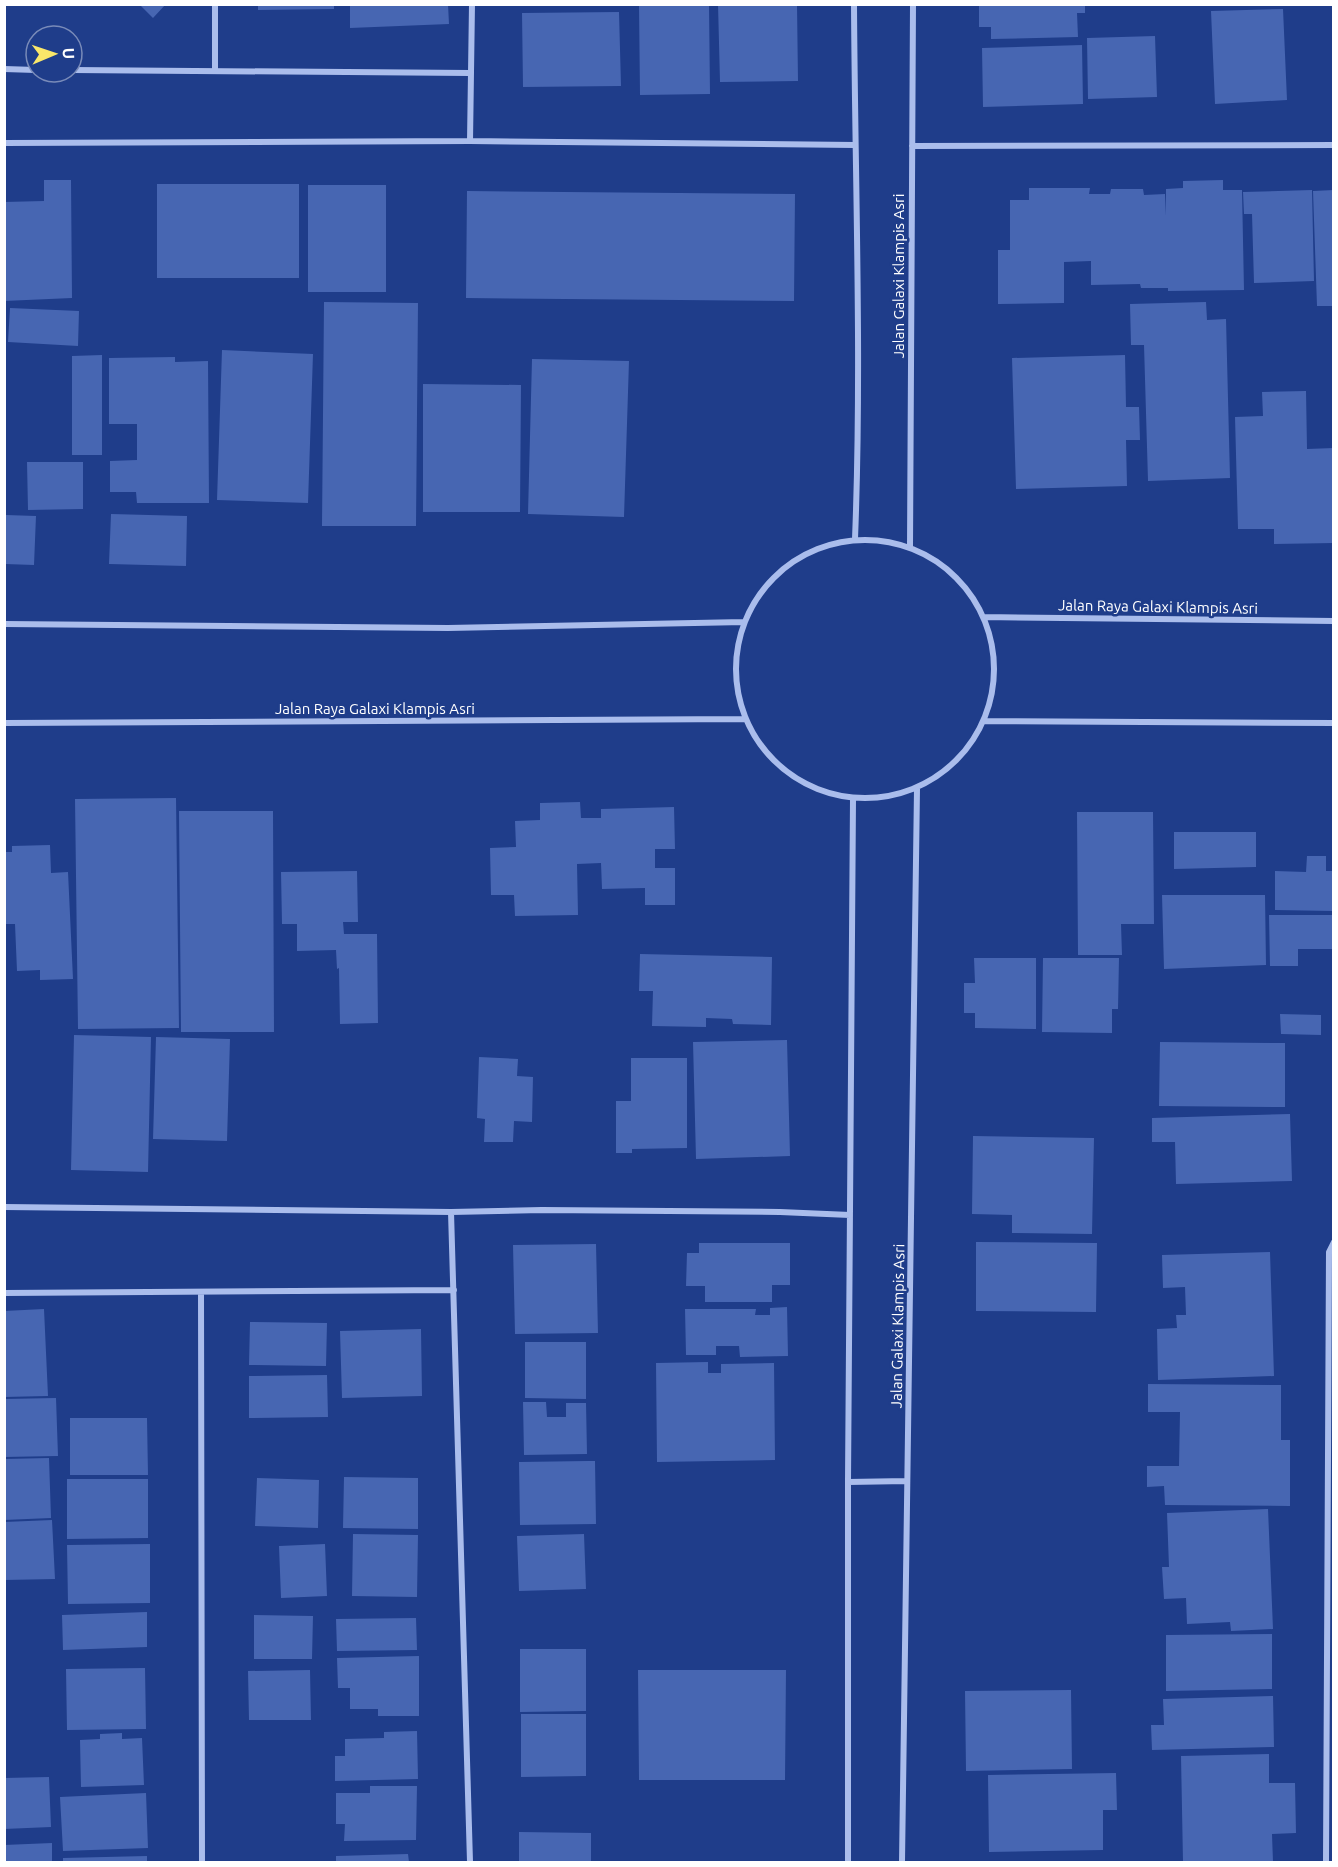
<svg xmlns="http://www.w3.org/2000/svg" width="1338" height="1867" font-family="Ubuntu,sans-serif">
<style>
.building{fill:#4766b2}
.lines{fill:none;stroke-linecap:round;stroke-linejoin:round}
.minor{stroke:#aabdec;stroke-width:6}
.labels{text-anchor:middle;stroke-width:5;stroke-linejoin:round;paint-order:stroke}
.street-label{font-size:15px;fill:#fff;stroke:#1f3d8a}
</style>
<rect width="100%" height="100%" fill="#1f3d8a"/>
<path class="building" d="M139,4H166L153,18Z
M258,4H334V9L258,10Z
M350,4H448L449,24L350,28Z
M639,4H709L710,94L640,95Z
M718,4H797L798,81L720,82Z
M979,4H1085V13H1077L1078,37L991,39V27H979Z
M1283,9L1287,100L1215,104L1211,11Z
M619,12L621,86L523,87L522,13Z
M1155,36L1157,97L1088,99L1087,38Z
M1082,45L1083,104L983,107L982,48Z
M44,180H71L72,298L4,301V202L44,201Z
M1223,180V190H1242L1244,290L1168,291V288H1141L1140,284L1091,285V261L1064,262V303L998,304V250H1010V200H1029V188H1090L1089,194H1110L1111,189H1143L1144,195L1165,194L1166,216V189L1183,188V181Z
M157,184H299V278H157Z
M308,185H386V292H308Z
M1312,190L1314,281L1254,283L1252,214H1244L1243,192Z
M1334,190V306H1317L1313,191Z
M467,191L795,194L794,301L466,298Z
M324,302L418,303L416,526H322Z
M1206,302L1207,320L1226,319L1230,478L1148,481L1144,345H1131L1130,304Z
M10,308L79,311L78,346L8,342Z
M222,350L313,354L308,503L217,500Z
M102,355V455H72V356Z
M1125,355L1126,407H1139L1140,440H1126L1127,486L1016,489L1012,358Z
M175,357V362L208,361L209,503H137L136,492H110V461L137,460V424H109V358Z
M532,359L629,361L624,517L528,514Z
M423,384L521,385L520,512H423Z
M1306,391L1307,449L1334,448V543L1274,544V529H1238L1235,417L1263,416L1262,392Z
M27,462H83V509L28,510Z
M111,514L187,516L186,566L109,564Z
M6,515L36,516L34,565L5,564Z
M176,798L179,1028L78,1029L75,799Z
M580,802L581,818H601V809L674,807L675,849H655V868H675V905H645V888L602,889L601,863L577,864L578,915L515,916L514,895H491L490,848L516,847L515,821L540,820V803Z
M179,811H273L274,1032H181Z
M1077,812H1153L1154,924H1121L1122,955H1078Z
M1174,832H1256V867L1174,869Z
M50,845L51,873L68,872L73,979L40,980V970L17,971L15,924H4V852H12V846Z
M1307,856H1326V871H1334V911L1275,910V871L1306,872Z
M357,871L358,922H343L344,934H377L378,1023L340,1024L339,968L337,969L336,950L297,951V924H282L281,872Z
M1162,895H1265L1266,965L1164,969Z
M1269,915H1334V949H1298V966H1270Z
M640,954L772,957L771,1025L733,1024L732,1019L706,1018V1027L652,1026L653,991H639Z
M974,958H1036V1029L975,1028V1013H964V983H975Z
M1043,958H1119L1118,1009H1112V1033L1042,1032Z
M1280,1014L1321,1015V1035L1281,1034Z
M74,1035L151,1037L148,1172L71,1170Z
M156,1037L230,1039L227,1141L153,1139Z
M787,1040L790,1156L696,1159L693,1042Z
M1160,1042L1285,1043V1107L1159,1106Z
M479,1057L518,1059L517,1076L533,1077L532,1122L514,1121L513,1142H484L485,1119L477,1118Z
M631,1058H687V1148L632,1149V1153H616V1101H631Z
M1290,1114L1292,1181L1176,1184L1175,1142H1152V1118Z
M973,1136L1094,1138L1092,1234L1012,1233V1215L972,1214Z
M976,1242L1097,1243L1096,1312L976,1311Z
M699,1243H790V1285H772V1302H705V1286H686L687,1253H699Z
M596,1244L598,1333L515,1334L513,1245Z
M1270,1252L1274,1376L1158,1380L1157,1329L1177,1328L1176,1315H1186L1185,1287L1163,1288L1162,1255Z
M787,1307L788,1356L740,1357L739,1346H716V1355H686L685,1309H756L755,1315H770V1308Z
M44,1309L48,1396L4,1397V1311Z
M250,1322L327,1323L326,1366L249,1365Z
M421,1329L422,1396L342,1398L340,1331Z
M525,1342H586V1399L525,1398Z
M708,1362V1373H721V1364L774,1363L775,1460L657,1462L656,1363Z
M327,1375L328,1417L249,1418V1376Z
M1148,1384L1281,1385V1440H1290V1506L1165,1505L1164,1486L1147,1487V1466H1179L1180,1412H1148Z
M56,1398L58,1456L4,1457V1399Z
M523,1402H546L547,1417H566V1403H586L587,1454L524,1455Z
M70,1418H147L148,1475H70Z
M49,1458L51,1518L4,1520V1459Z
M588,1461H595L596,1524L520,1525L519,1462Z
M344,1477L418,1478V1529L343,1528Z
M257,1478L319,1480L318,1528L255,1526Z
M67,1479H148V1538L67,1539Z
M1268,1509L1273,1629L1231,1631L1230,1622L1187,1624L1186,1598L1164,1599L1162,1567H1169L1167,1513Z
M52,1520L55,1579L4,1580V1522Z
M353,1534L418,1535L417,1597L352,1596Z
M584,1534L586,1589L519,1591L517,1536Z
M150,1544V1603L68,1604L67,1545Z
M325,1544L327,1596L281,1598L279,1546Z
M147,1612V1647L63,1650L62,1615Z
M254,1615L313,1616L312,1659H254Z
M416,1618L417,1650L337,1651L336,1619Z
M1272,1634V1689L1166,1691V1635Z
M520,1649H586V1711L520,1712Z
M419,1656V1716H378V1709H350V1688H338L337,1658Z
M145,1668L146,1729L67,1730L66,1669Z
M310,1670L311,1720H249L248,1671Z
M638,1670H786L785,1780H639Z
M1071,1690L1072,1769L966,1771L965,1691Z
M1273,1696L1274,1747L1152,1750L1151,1725H1164L1163,1699Z
M521,1714H586V1776L521,1777Z
M417,1731L418,1779L335,1781V1756H345V1739L384,1738V1732Z
M122,1733V1739L142,1738L144,1785L81,1787L80,1740L100,1739V1734Z
M1269,1754V1783H1295L1296,1833L1272,1834L1273,1862H1183L1181,1756Z
M1116,1773L1117,1810H1103V1850L989,1852L988,1775Z
M49,1777L51,1827L4,1829V1778Z
M370,1786H417L416,1840L344,1841L345,1824H336V1793H370Z
M146,1793L148,1848L63,1851L60,1797Z
M519,1832L591,1833V1862H519Z
M52,1843V1862H4V1845Z
M408,1854L409,1862H336V1856Z
M147,1856V1862H63V1858Z"/>
<g class="lines">
<path class="minor" d="M215,4V71
M854,4C855,183 862,361 855,539
M4,69L36,70
M72,70L470,73
M470,141L472,4
M4,143L470,141L855,145
M912,146L1334,145
M736 669a129 129 0 1 1 258 0a129 129 0 1 1-258 0Z
M910,547L913,4
M983,617L1334,621
M4,624L448,628L744,622
M984,721L1334,723
M4,723L745,719
M4,1207L451,1212L542,1210L780,1212L850,1215
M451,1212L470,1862
M201,1292L202,1862
M4,1293L454,1290
M848,1482L907,1481
M848,1862V1482L853,799
M902,1862L917,789
M1326,1862L1329,1252L1334,1242"/>
</g>
<g class="labels">
<g class="street-label">
<text transform="translate(899 276) rotate(-90)" y="5">Jalan Galaxi Klampis Asri</text>
<text transform="translate(1158 607) rotate(1)" y="5">Jalan Raya Galaxi Klampis Asri</text>
<text x="375" y="714">Jalan Raya Galaxi Klampis Asri</text>
<text transform="translate(898 1326) rotate(-89)" y="5">Jalan Galaxi Klampis Asri</text>
</g>
</g>
<rect width="1338" height="1867" fill="none" stroke="#ffffff" stroke-width="12"/>
<g transform="translate(54 54) rotate(88)"><circle r="28" fill="#1f3d8a" stroke="#798bb9" stroke-width="1.5"/>
<path d="M0-4.5L10 22L0 15L-10 22Z" fill="#fae76a"/>
<text y="-9" font-size="16" font-weight="bold" text-anchor="middle" fill="#ffffff">U</text>
</g>
</svg>
